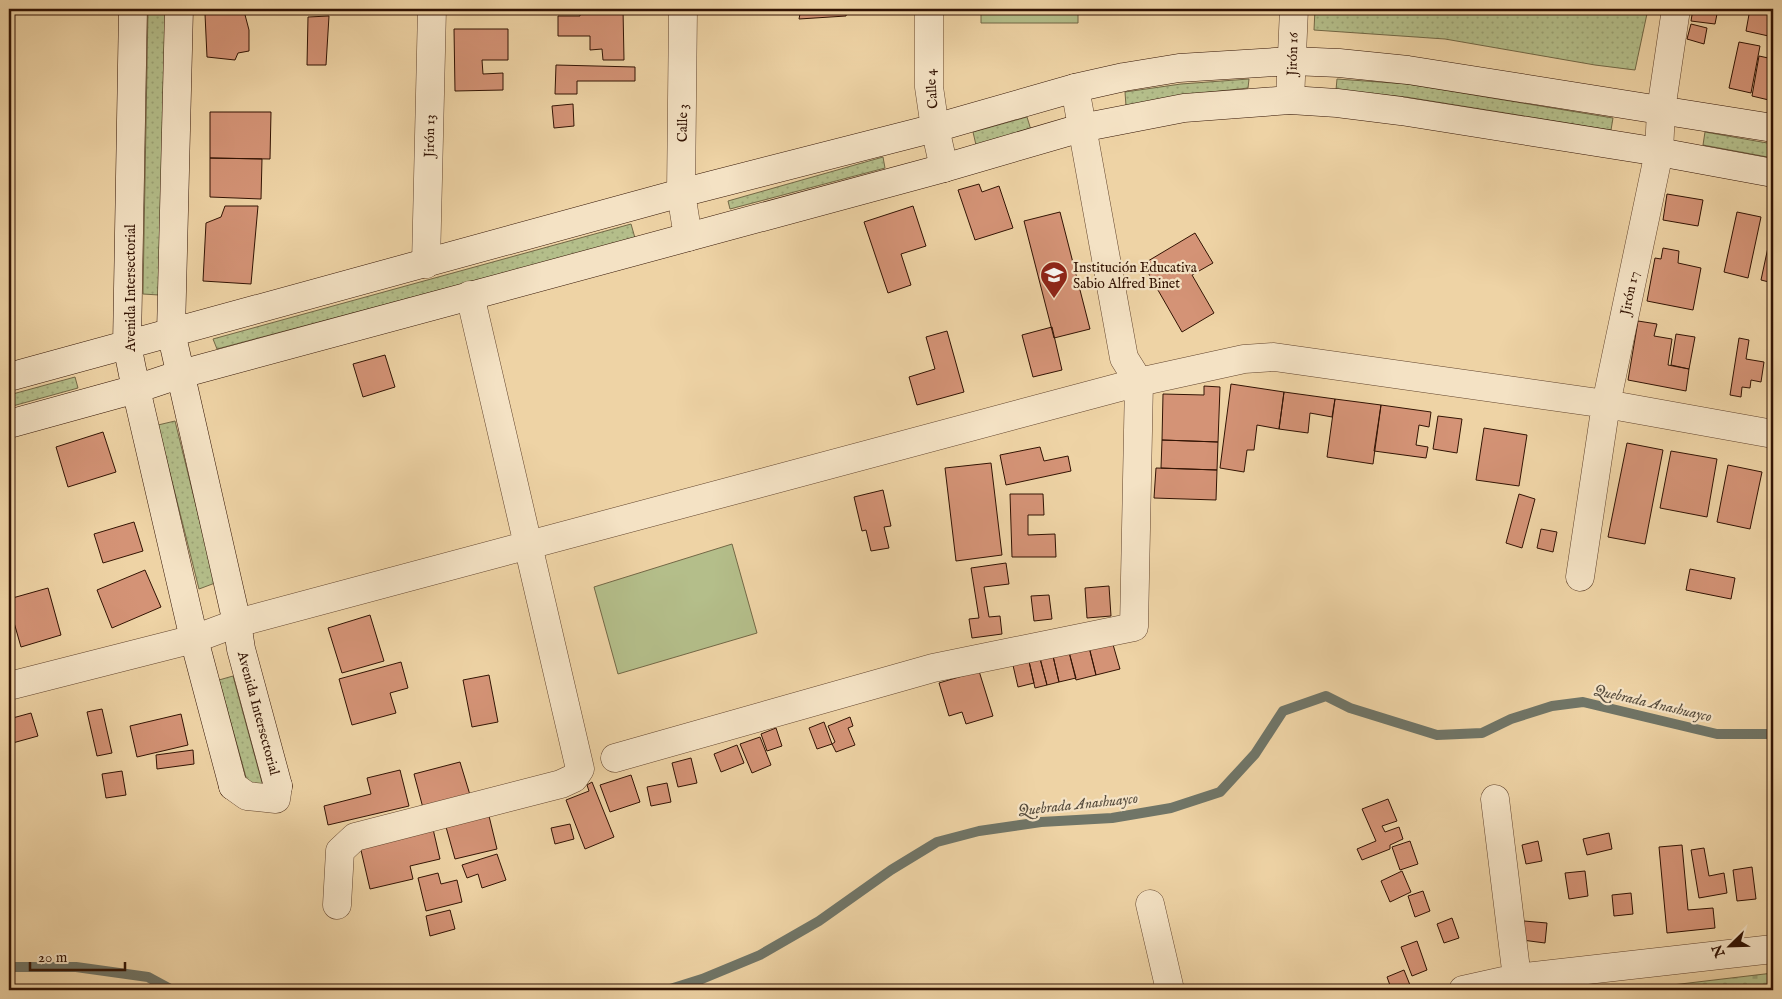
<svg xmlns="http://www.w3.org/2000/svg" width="1782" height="999" font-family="'IM FELL English',serif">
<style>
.grass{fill:url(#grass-dots);stroke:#736846}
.cemetery{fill:url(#cemetery-stones);stroke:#736846}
.pitch{fill:#b4be8a;stroke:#736846}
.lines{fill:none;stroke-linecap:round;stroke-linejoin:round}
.stream{stroke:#707567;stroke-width:10}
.building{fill:#d49376;stroke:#321303}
.street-casing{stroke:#61432c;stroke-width:29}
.secondary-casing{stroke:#321303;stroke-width:29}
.street{stroke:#f4e2c4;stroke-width:28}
.secondary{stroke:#f4e2c4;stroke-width:28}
.labels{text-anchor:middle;stroke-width:4.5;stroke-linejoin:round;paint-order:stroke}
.street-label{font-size:14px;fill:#321303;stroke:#f4e2c4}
.poi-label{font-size:14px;fill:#321303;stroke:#f4e2c4;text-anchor:start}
.water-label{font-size:15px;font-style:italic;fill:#564c3d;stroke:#f4e2c4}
</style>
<defs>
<pattern id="grass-dots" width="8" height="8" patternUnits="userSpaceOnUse" patternTransform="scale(1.25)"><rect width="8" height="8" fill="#b4be8a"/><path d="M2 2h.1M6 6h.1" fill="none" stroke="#9ba275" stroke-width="1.8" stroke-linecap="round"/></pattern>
<pattern id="cemetery-stones" width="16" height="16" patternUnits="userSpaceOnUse" patternTransform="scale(1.25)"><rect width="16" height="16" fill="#b4be8a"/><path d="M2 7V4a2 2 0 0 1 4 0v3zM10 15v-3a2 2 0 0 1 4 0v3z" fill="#9ba275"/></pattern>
</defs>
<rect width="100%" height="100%" fill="#eed3a5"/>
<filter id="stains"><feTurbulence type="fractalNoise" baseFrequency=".004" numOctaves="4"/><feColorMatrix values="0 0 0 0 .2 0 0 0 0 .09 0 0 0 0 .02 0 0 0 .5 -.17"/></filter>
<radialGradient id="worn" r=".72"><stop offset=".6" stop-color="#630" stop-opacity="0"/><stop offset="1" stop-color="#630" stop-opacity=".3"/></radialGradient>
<path class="grass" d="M148,9H166L159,295L143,294Z
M1315,9H1648L1635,70L1595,65L1445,39L1314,30Z
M1249,79L1248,88L1182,95L1126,106L1125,92L1181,84Z
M1337,79L1407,84L1613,118L1611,130L1406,97L1336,90Z
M1027,117L1031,130L976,145L973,132Z
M1705,132L1773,144V158L1703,145Z
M883,157L885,168L730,209L728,201Z
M631,224L635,238L217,349L213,339Z
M75,377L78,388L9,407V395Z
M175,421L215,583L199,589L158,425Z
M233,676L264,790L249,788L219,680Z"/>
<path class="cemetery" d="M1773,973V990H1630Z"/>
<path class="pitch" d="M981,9H1078V23H981Z
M732,544L757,633L618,674L594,587Z"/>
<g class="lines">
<path class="stream" d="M9,967H76L148,977L172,990
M667,990L702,979L760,955L819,921L891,870L937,842L979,831L1041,822L1112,818L1171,808L1220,792L1255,754L1283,711L1326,696L1350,708L1437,735L1482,733L1511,719L1552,706L1583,702L1717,734H1773"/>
</g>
<path class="building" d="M358,9H375V11L358,12Z
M472,9H536V12H472Z
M580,9H623L624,60H603L602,49L590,50V36H558V16H580Z
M801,9H848L846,16L799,19Z
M1693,9H1718L1715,24L1691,21Z
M1748,9H1773V37L1746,31L1750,9Z
M244,11L249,30V51L238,53L235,60L207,57L205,14Z
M329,16L326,65H307L308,17Z
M1691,24L1707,28L1704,44L1687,39Z
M454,29H508V60H482L483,74L503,73V90L455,91Z
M1739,42L1760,46L1751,93L1729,88Z
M1759,56L1773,59V101L1752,96Z
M556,65L635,67V81H577V94H555Z
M573,104L574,126L554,128L552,106Z
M210,112H271L270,159L210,158Z
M210,158L262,159L261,199L210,197Z
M979,184L982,192L999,186L1013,228L975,240L958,190Z
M1667,194L1703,200L1698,226L1663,220Z
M225,206H258L251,284L203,281L206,223L221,217Z
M913,206L926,246L901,254L911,285L888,293L864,222Z
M1060,212L1090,329L1054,338L1024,221Z
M1737,212L1761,217L1748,278L1724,272Z
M1195,233L1213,263L1192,275L1214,313L1182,332L1143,264Z
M1770,238L1773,239V283L1761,280Z
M1663,248L1679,251L1678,263L1701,268L1693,310L1647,301L1655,258L1661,259Z
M1638,321L1657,324L1654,336L1672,339L1668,365L1689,369L1686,391L1628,380Z
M1052,327L1062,370L1033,377L1022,335Z
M947,331L964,392L917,405L909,377L935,369L926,337Z
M1676,334L1695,337L1689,369L1671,365Z
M1739,338L1749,340L1746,359L1764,362L1761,382L1751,380L1750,388L1742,387L1741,397L1730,395Z
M385,355L395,387L363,397L353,364Z
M1231,384L1284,392L1279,429L1257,425L1254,450H1247L1244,472L1220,468Z
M1204,386L1220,387L1218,442L1162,440L1163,394L1204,395Z
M1284,392L1335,399L1332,417L1310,413L1308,433L1279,429Z
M1335,399L1381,405L1373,464L1327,457Z
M1381,405L1431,412L1429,427L1419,425L1416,445L1428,447L1426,458L1374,451Z
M1438,416L1462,419L1457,453L1433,449Z
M1484,428L1527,435L1519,486L1476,480Z
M103,432L116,472L68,487L56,447Z
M1162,440L1218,442L1217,470L1161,468Z
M1627,443L1663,450L1645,544L1608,537Z
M1040,447L1044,461L1068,456L1071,471L1006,485L1000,455Z
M1671,451L1717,459L1707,517L1660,508Z
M991,463L1002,555L956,561L945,468Z
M1728,465L1762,472L1750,529L1717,522Z
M1156,468L1217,470L1216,500L1154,498Z
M883,490L891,526L884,527L889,548L871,551L866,530L862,531L854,497Z
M1010,494H1043L1044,515H1028V535L1055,534L1056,557H1012Z
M1519,494L1535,499L1522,548L1506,543Z
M134,522L143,551L103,563L94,534Z
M1541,529L1557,532L1553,552L1537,548Z
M1006,563L1009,584L984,587L989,617L1000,616L1002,634L972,638L969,619L979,618L971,568Z
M1690,569L1735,578L1731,599L1686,590Z
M145,570L161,607L112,628L97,590Z
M1109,586L1111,616L1087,618L1085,588Z
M48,588L61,635L21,647L9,605V599Z
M1049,595L1052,619L1034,621L1031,596Z
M370,615L384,661L342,673L328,628Z
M1112,641L1120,669L1096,675L1089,647Z
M1089,647L1096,675L1076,680L1069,652Z
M1069,652L1076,678L1059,682L1053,656Z
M1039,655L1047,685L1035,688L1028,657Z
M1053,656L1059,682L1047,685L1040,658Z
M1028,657L1034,683L1018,687L1012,661Z
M401,662L408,688L390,693L396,713L352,725L339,679Z
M979,671L993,716L966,724L962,712L949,716L939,683Z
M489,675L498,722L472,727L463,680Z
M102,709L112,753L97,756L87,712Z
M31,713L38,736L9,744V719Z
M181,714L188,745L137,757L130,726Z
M850,717L853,726L848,728L855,745L836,752L832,744L835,742L828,726Z
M824,722L832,744L817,749L809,728Z
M776,728L782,746L767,751L761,734Z
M760,737L771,765L752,773L740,744Z
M737,745L744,763L721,772L714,754Z
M193,750L194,764L157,769L156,755Z
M691,758L697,783L678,787L672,763Z
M460,762L470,795L423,808L414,774Z
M400,770L409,806L328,825L324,806L371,794L367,778Z
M122,771L126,795L106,798L102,774Z
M631,775L640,802L610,812L600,785Z
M592,782L614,837L585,849L566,800L589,791L587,785Z
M667,783L671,802L651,806L647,787Z
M1388,799L1397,821L1382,826L1385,832L1399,827L1403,839L1390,845V849L1362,860L1357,849L1376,841L1362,809Z
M489,816L497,849L455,859L446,827Z
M570,824L574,839L555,844L551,828Z
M433,829L440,859L410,866L413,879L370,889L360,846Z
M1609,833L1612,849L1587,855L1583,839Z
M1410,841L1418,864L1400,870L1392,847Z
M1538,841L1542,861L1526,864L1522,845Z
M1682,845L1688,910L1713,908L1715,928L1667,933L1659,847Z
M1704,848L1709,876L1724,873L1727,893L1699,898L1691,850Z
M497,854L506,880L482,888L478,874L467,878L462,865Z
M1752,867L1756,899L1737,901L1733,870Z
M1402,871L1411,892L1390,902L1381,881Z
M1585,871L1588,896L1569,899L1565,873Z
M438,873L441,884L457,880L462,902L426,911L418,878Z
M1423,891L1430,911L1415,917L1408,896Z
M1631,893L1633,914L1614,916L1612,895Z
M450,910L455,929L430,936L426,916Z
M1452,918L1459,938L1444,943L1437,924Z
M1524,921L1547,923L1545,943L1522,940Z
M1417,941L1427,970L1412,976L1401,947Z
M1404,970L1412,990H1386L1391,988L1387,977Z"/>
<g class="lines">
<g class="street-casing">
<path id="street" d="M683,9L681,193L688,237
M929,9V87L935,128L944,168
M1290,100L1294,9
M426,264L432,9
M1580,577L1606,404L1659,152L1661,110L1676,9
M9,686L194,639L237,623L1139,382L1244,359L1274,357L1606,404L1773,434
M615,758L933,668L1134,627L1139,382L1124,358L1075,88
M233,786L247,796L276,799L278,786
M1495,799L1517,978
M1150,904L1170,990
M337,905L340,851L355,837L561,784L574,778L580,769L470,295
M1463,990L1517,978L1773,949"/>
</g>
<g class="secondary-casing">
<path id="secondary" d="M133,9L127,345L136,389L194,639L233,786
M179,9L171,332L237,623L241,649L278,786
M9,377L681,193L935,128L1075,88L1124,77L1179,68L1292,61L1339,63L1408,70L1773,128
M9,424L136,389L181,374L944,168L1081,128L1184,108L1290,100L1337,103L1401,111L1659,152L1773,173"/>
</g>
<use href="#street" class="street"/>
<use href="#secondary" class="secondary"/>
</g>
<defs>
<g id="school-pin" transform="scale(1.4375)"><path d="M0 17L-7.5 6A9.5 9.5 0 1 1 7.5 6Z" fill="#8f2418" stroke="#f4e2c4"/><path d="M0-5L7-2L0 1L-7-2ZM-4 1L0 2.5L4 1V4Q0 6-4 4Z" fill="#fff"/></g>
</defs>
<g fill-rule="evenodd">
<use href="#school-pin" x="1054" y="275"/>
</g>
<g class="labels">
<g class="street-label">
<text transform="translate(1292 54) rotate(-88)" y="5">Jirón 16</text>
<text transform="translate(931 89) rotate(-94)" y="5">Calle 4</text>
<text transform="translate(682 123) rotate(-89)" y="5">Calle 3</text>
<text transform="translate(429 136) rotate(-89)" y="5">Jirón 13</text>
<text transform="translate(130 288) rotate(-90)" y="5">Avenida Intersectorial</text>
<text transform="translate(1629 293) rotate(-78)" y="5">Jirón 17</text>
<text transform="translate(259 713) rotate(75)" y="5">Avenida Intersectorial</text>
</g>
<g class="poi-label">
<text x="1073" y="272">Institución Educativa<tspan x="1073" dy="16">Sabio Alfred Binet</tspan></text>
</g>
<g class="water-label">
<text transform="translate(1653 703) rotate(13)" y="5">Quebrada Anashuayco</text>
<text transform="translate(1078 804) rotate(-6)" y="5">Quebrada Anashuayco</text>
</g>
</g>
<rect width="1782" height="999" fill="none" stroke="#eed3a5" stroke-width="30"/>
<rect x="10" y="10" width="1762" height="979" fill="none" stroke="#321303" stroke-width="2.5"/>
<rect x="15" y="15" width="1752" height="969" fill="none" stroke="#321303"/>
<g transform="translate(1730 946) rotate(247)" stroke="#f4e2c4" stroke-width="4" paint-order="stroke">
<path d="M0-4L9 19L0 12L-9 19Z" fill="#321303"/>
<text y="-8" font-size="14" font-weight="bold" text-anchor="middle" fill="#321303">N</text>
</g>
<path d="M30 962v8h95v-8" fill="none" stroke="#321303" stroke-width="2.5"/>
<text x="38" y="962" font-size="15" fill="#321303" stroke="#f4e2c4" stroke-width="4" paint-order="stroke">20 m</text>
<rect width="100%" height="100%" filter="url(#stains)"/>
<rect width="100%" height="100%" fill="url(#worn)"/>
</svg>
